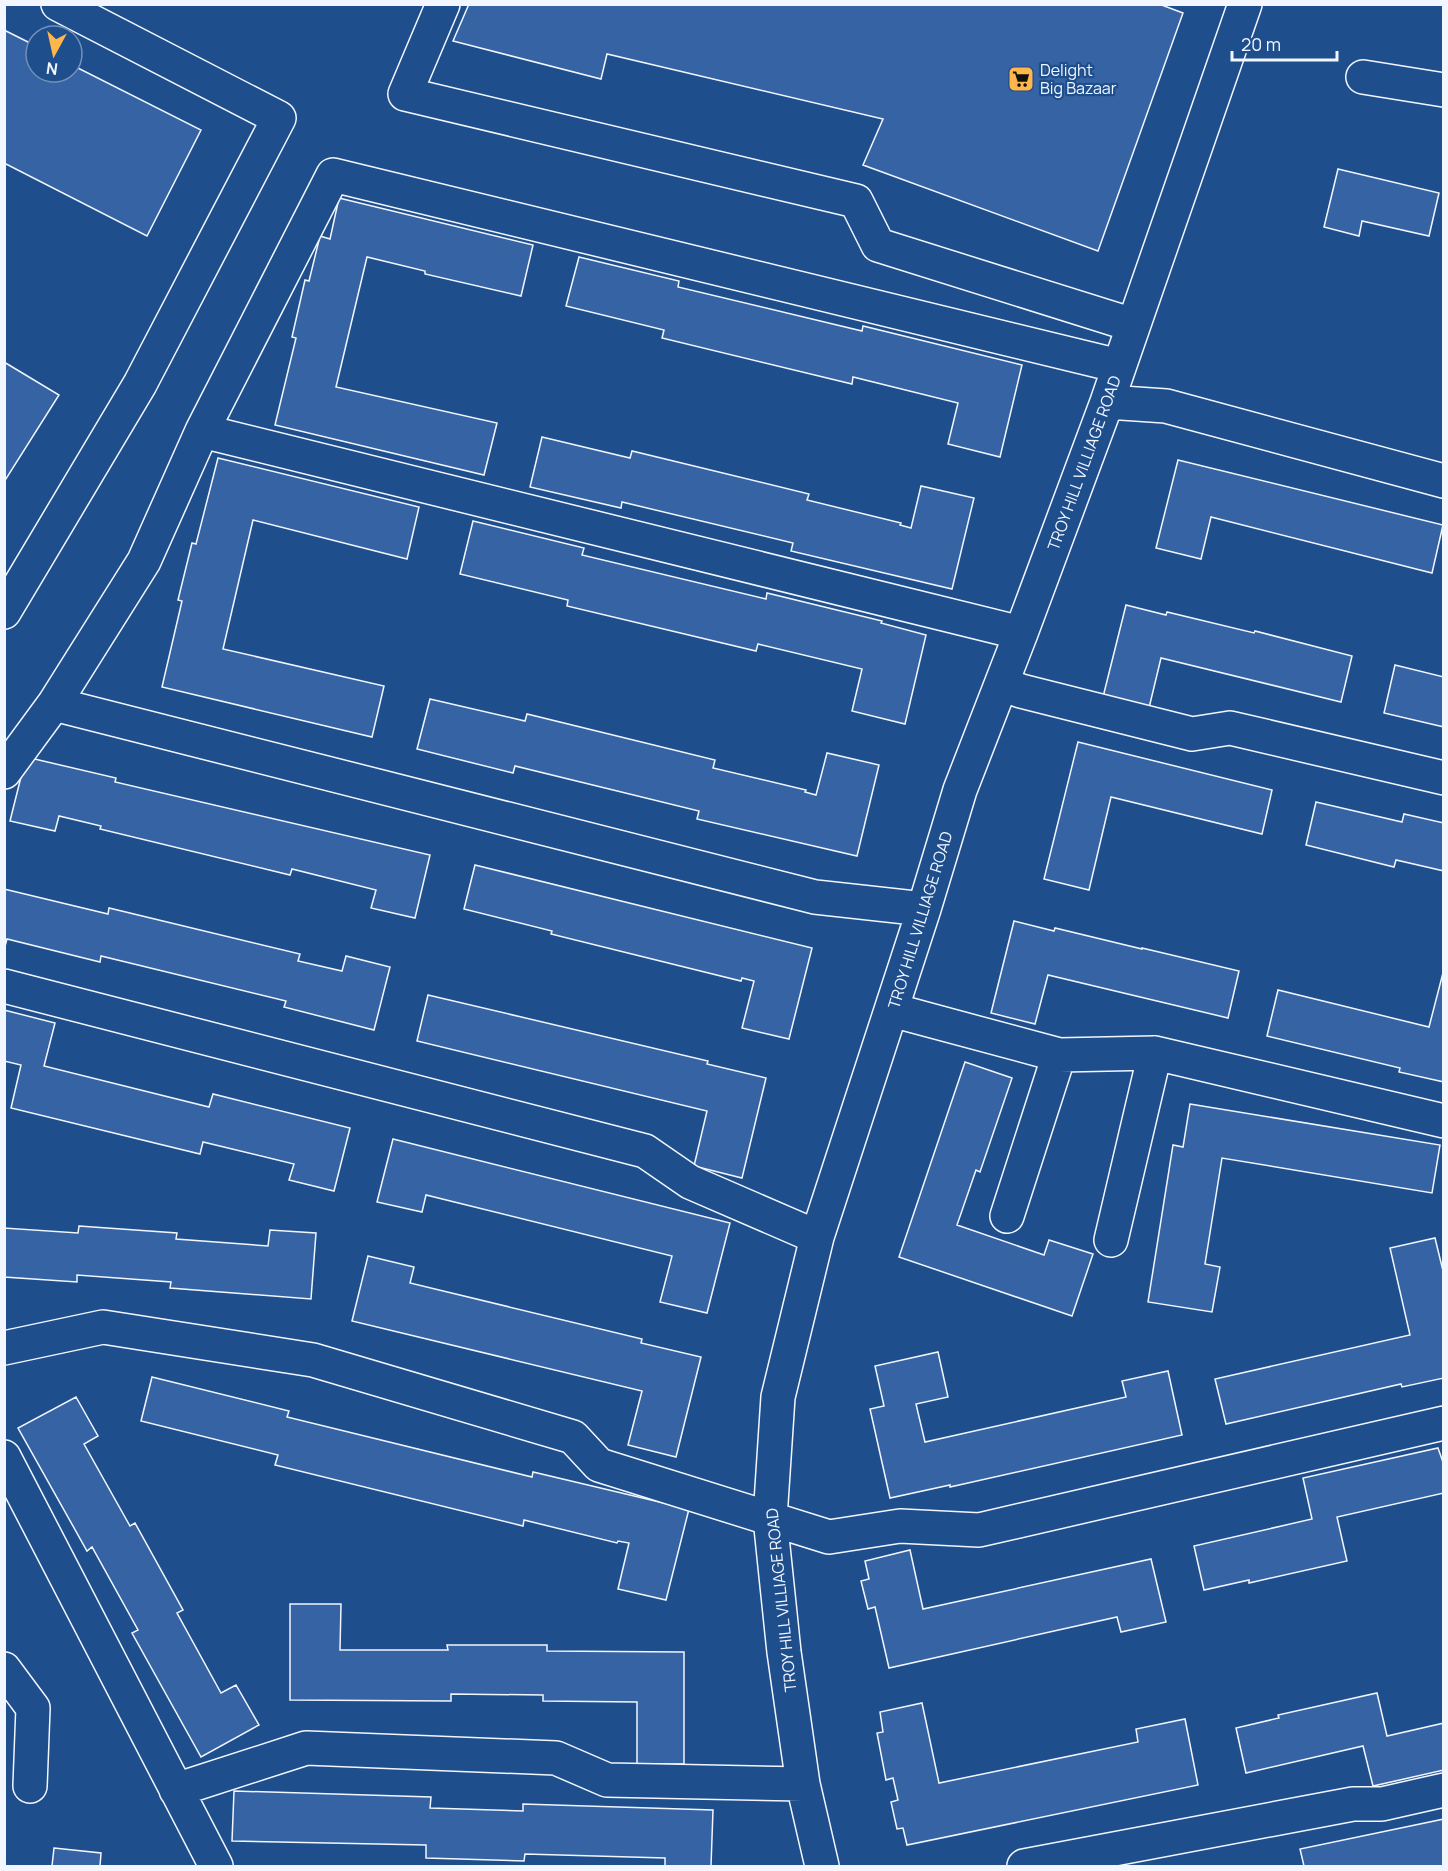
<svg xmlns="http://www.w3.org/2000/svg" width="1448" height="1871" font-family="Manrope,sans-serif">
<style>
.building{fill:#3563a3;stroke:#f2f6ff;stroke-width:1.5}
.lines{fill:none;stroke-linecap:round;stroke-linejoin:round}
.minor-casing{stroke:#f2f6ff;stroke-width:36}
.minor{stroke:#1f4e8c;stroke-width:33}
.labels{text-anchor:middle;stroke-width:4.5;stroke-linejoin:round;paint-order:stroke}
.poi-label{font-size:16px;fill:#f2f6ff;stroke:#1f4e8c;text-anchor:start}
.street-label{font-size:16px;fill:#f2f6ff;stroke:#1f4e8c}
</style>
<rect width="100%" height="100%" fill="#1f4e8c"/>
<path class="building" d="M469,4H1159L1183,13L1098,251L863,165L883,119L607,54L601,79L453,41Z
M4,30L36,46V72H72V65L201,130L147,236L4,163Z
M1338,169L1439,193L1429,236L1362,221L1359,236L1324,227Z
M339,198L533,245L521,296L425,274V271L367,257L336,387L497,423L484,475L275,425L296,338L292,337L305,280L309,281L320,236L330,239Z
M579,257L679,281L678,287L862,331L863,326L1022,365L1000,457L948,444L958,403L853,377L852,384L662,338L664,330L566,306Z
M4,362L59,395L4,482Z
M542,437L630,458L632,451L809,494L807,500L901,523L900,525L911,528L921,486L974,498L952,589L791,551L793,543L622,502L621,508L530,487Z
M218,458L419,507L407,559L253,520L223,649L384,686L372,737L162,687L182,601L178,600L192,543L196,544Z
M1178,460L1443,525L1432,573L1211,517L1201,559L1156,548Z
M473,521L584,548L582,555L766,599L767,593L882,621L881,623L926,635L905,724L852,711L862,669L758,644L756,651L567,606L568,600L460,574Z
M1126,605L1166,615L1167,612L1254,633L1255,631L1352,656L1341,702L1161,658L1149,708L1103,697Z
M1395,665L1444,677V727L1384,713Z
M430,699L525,721L527,714L715,760L713,768L806,790L805,792L816,795L827,753L879,765L857,856L697,819L699,811L515,766L513,773L417,749Z
M1078,742L1272,790L1262,834L1111,797L1089,890L1044,879Z
M26,757L116,778L115,782L430,855L415,918L371,908L376,890L292,869L290,875L100,829L101,826L59,816L55,831L10,821Z
M1316,802L1402,822L1404,814L1444,823V871L1396,860L1394,867L1306,845Z
M475,865L812,948L789,1039L742,1028L754,981L742,978L741,981L551,934L552,931L464,909Z
M4,889L108,914L109,908L300,954L298,961L342,971L346,956L390,967L374,1030L284,1007L286,1001L101,956L100,962L7,939L4,950Z
M1014,921L1054,931L1055,928L1142,949V948L1239,971L1228,1018L1048,975L1035,1024L991,1013Z
M1444,969V1082L1399,1072L1400,1068L1267,1036L1278,990L1429,1027Z
M428,995L708,1061L707,1064L766,1078L742,1178L694,1166L707,1111L417,1041Z
M4,1010L55,1023L44,1066L209,1107L213,1094L350,1128L334,1191L289,1180L294,1164L203,1142L200,1154L11,1108L21,1065L4,1061Z
M965,1062L1012,1078L980,1172L976,1170L957,1225L1044,1255L1049,1240L1093,1254L1072,1316L899,1257Z
M1190,1104L1440,1145L1432,1193L1222,1158L1205,1264L1220,1267L1212,1312L1148,1302L1173,1145L1183,1147Z
M393,1139L730,1223L707,1313L660,1302L672,1256L426,1195L422,1212L377,1202Z
M79,1226L177,1233L176,1239L268,1246L270,1230L316,1233L311,1299L170,1288L171,1282L77,1275V1282L4,1277V1228L78,1233Z
M1435,1238L1444,1275V1378L1402,1387L1401,1384L1226,1424L1215,1379L1410,1335L1390,1248Z
M368,1256L414,1267L410,1283L642,1339L641,1343L701,1357L676,1457L628,1445L642,1391L352,1321Z
M938,1352L948,1397L916,1404L925,1442L1126,1397L1122,1381L1168,1371L1182,1435L950,1487V1485L890,1498L870,1409L884,1406L875,1366Z
M152,1377L289,1411L287,1417L532,1477L533,1472L689,1509L666,1600L618,1589L629,1543L618,1541L617,1543L524,1520L523,1526L275,1465L278,1455L141,1421Z
M76,1397L98,1436L84,1444L130,1526L135,1523L183,1610L177,1613L221,1693L236,1685L259,1725L201,1757L132,1633L138,1630L92,1547L87,1551L18,1428Z
M1438,1448L1444,1465V1493L1337,1517L1347,1561L1249,1583V1580L1204,1590L1194,1546L1312,1519L1303,1478Z
M910,1550L923,1609L1151,1559L1166,1622L1121,1632L1117,1617L889,1668L875,1607L868,1609L861,1581L869,1579L865,1561Z
M290,1604H341L340,1650H448L447,1645H547V1651L684,1652V1764H637V1702L543,1701V1695L451,1694V1701L290,1700Z
M1377,1693L1387,1736L1444,1723V1770L1373,1786L1363,1746L1246,1773L1236,1728L1279,1718L1278,1715Z
M922,1703L939,1783L1138,1742L1136,1729L1185,1719L1198,1785L907,1845L903,1828L897,1829L891,1802L898,1800L893,1778L886,1780L877,1733L883,1732L880,1712Z
M234,1791L431,1797L430,1808L523,1811V1804L713,1810L711,1866H665V1858L525,1854L524,1861L426,1858V1845L232,1841Z
M1444,1819V1866H1304L1300,1849Z
M54,1848L101,1853L100,1866H52Z"/>
<g class="lines">
<g class="minor-casing">
<path id="minor" d="M443,4L405,94L856,201L878,245L1133,325
M1363,77L1444,90
M1107,402L1166,406L1444,481
M202,431L1021,633
M4,612L140,384L279,118L58,4
M1002,684L1021,691L1192,734L1230,728L1444,778
M54,704L815,897L924,909
M4,772L54,704L144,561L202,431L333,175L1119,366
M4,986L645,1151L690,1182L817,1237
M892,1010L1059,1055L1155,1053L1444,1121
M1007,1216L1059,1055
M1111,1240L1155,1053
M4,1348L103,1327L313,1360L573,1437L599,1465L829,1537L900,1526L979,1530L1444,1423
M4,1457L216,1866
M4,1669L33,1708L30,1786
M176,1790L306,1748L556,1758L607,1780L803,1784
M822,1866L803,1784L784,1652L770,1518L778,1397L817,1237L924,909L960,790L1021,633L1107,402L1245,4
M1024,1866L1353,1804H1382L1444,1790"/>
</g>
<use href="#minor" class="minor"/>
</g>
<defs>
<g id="supermarket-square" transform="scale(1.35)"><rect x="-9" y="-9" width="18" height="18" rx="4" fill="#ffb74d" stroke="#1f4e8c"/><path d="M-6-5.5h2.5l.6 2H6L4.5 2H-2.5L-4.4-4H-6ZM-1.5 3.2a1.3 1.3 0 1 0 .1 0ZM3 3.2a1.3 1.3 0 1 0 .1 0Z" fill="#111"/></g>
</defs>
<g fill-rule="evenodd">
<use href="#supermarket-square" x="1021" y="79"/>
</g>
<g class="labels">
<g class="poi-label">
<text x="1040" y="76">Delight<tspan x="1040" dy="18">Big Bazaar</tspan></text>
</g>
<g class="street-label">
<text transform="translate(1084 463) rotate(-70)" y="6">TROY HILL VILLIAGE ROAD</text>
<text transform="translate(920 920) rotate(-73)" y="6">TROY HILL VILLIAGE ROAD</text>
<text transform="translate(781 1600) rotate(-96)" y="6">TROY HILL VILLIAGE ROAD</text>
</g>
</g>
<rect width="1448" height="1871" fill="none" stroke="#f2f6ff" stroke-width="12"/>
<g transform="translate(54 54) rotate(188)"><circle r="28" fill="#1f4e8c" stroke="#7391ba" stroke-width="1.5"/>
<path d="M0-4.5L10 22L0 15L-10 22Z" fill="#ffb74d"/>
<text y="-9" font-size="16" font-weight="bold" text-anchor="middle" fill="#f2f6ff">N</text>
</g>
<path d="M1232 51v9h105v-9" fill="none" stroke="#f2f6ff" stroke-width="3"/>
<text x="1241" y="51" font-size="18" fill="#f2f6ff" stroke="#1f4e8c" stroke-width="4.5" paint-order="stroke">20 m</text>
</svg>
